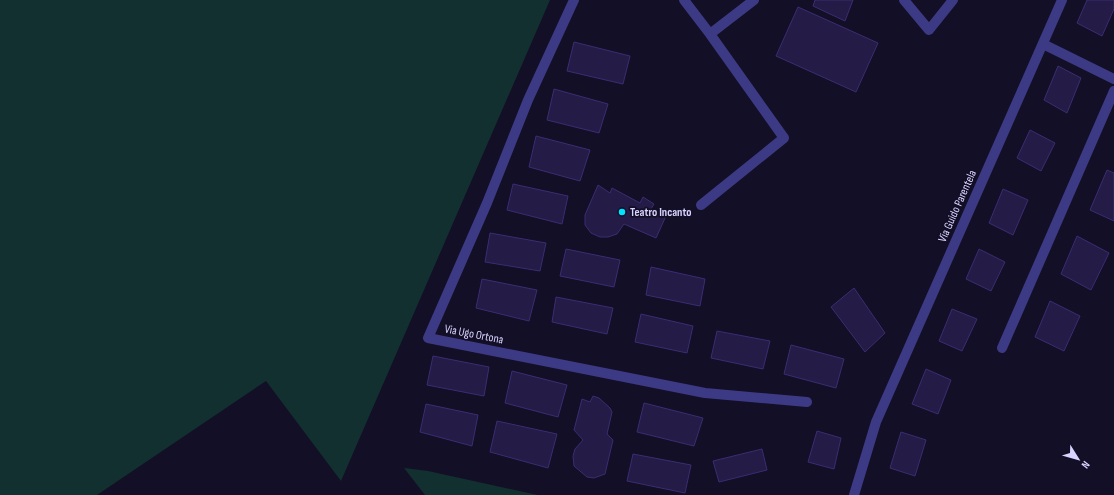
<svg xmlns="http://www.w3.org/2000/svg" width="1114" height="495" font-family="'Sofia Sans Condensed',sans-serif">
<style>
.green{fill:#12302f}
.building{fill:#241b47;stroke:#3b2d73}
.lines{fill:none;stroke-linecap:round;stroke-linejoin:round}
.minor{stroke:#3d3a85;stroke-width:10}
.poi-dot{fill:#00e5ff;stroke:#130f26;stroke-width:1.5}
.labels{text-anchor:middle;stroke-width:3.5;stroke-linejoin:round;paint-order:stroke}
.street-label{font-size:12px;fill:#d9d4ff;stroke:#130f26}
.poi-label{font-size:12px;font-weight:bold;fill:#d9d4ff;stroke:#130f26;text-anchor:start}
</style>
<rect width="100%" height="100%" fill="#130f26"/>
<path class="green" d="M0,0H550L341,481L266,381L97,495H0Z
M404,468L428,471L538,495H425Z"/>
<path class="building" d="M815,0H853L845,21L813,6Z
M1087,0H1114V9L1102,36L1077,23Z
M798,7L878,43L856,92L776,56Z
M574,42L630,56L623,84L567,71Z
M1058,66L1081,78L1067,113L1044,100Z
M554,89L608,104L599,133L547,120Z
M1030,130L1055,143L1041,171L1017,158Z
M536,136L590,150L580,181L529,167Z
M1107,170L1114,173V221L1090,210Z
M513,184L568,196L562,224L507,210Z
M598,185L610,193L612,188L640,203L643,197L654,204L651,209L666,216L656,238L624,224L617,234L608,237H600L591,233L585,225V215Z
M1003,189L1028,200L1013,235L989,223Z
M490,233L546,243L540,271L485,262Z
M1077,236L1109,253L1091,290L1061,274Z
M566,249L620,260L614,287L560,276Z
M979,249L1005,262L991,291L966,279Z
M651,267L705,279L700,306L646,295Z
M482,279L537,290L529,321L476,308Z
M854,288L885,333L865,352L831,307Z
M556,297L613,308L607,334L552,322Z
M1050,301L1080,316L1064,351L1035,337Z
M952,309L977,319L962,351L939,341Z
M641,314L693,326L687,353L635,342Z
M717,331L770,341L763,369L711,358Z
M791,345L844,359L836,388L784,374Z
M433,356L489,367L484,396L427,385Z
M926,369L951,380L938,414L912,404Z
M512,371L567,385L558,417L505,403Z
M593,396L599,398L610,408L612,412L607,434L613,440L605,474L594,478L587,477L574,466L573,456L575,449L583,440L574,430L582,399L590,402Z
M644,403L703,418L694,446L637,432Z
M426,404L478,415L472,446L420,432Z
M497,421L557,434L548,468L490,452Z
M817,431L841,438L834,469L808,462Z
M901,432L926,440L915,476L890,468Z
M762,449L767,470L719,482L713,461Z
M633,454L691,465L685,493L627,481Z"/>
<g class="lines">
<path class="minor" d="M574,0L528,100L487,203L428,338L705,393L807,402
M684,0L710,34
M904,0L929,30L953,0
M1043,44L1114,79
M701,205L784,138L710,34L754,0
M1002,348L1114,91
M854,495L876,422L1062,0"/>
</g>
<circle class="poi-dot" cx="622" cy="212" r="4"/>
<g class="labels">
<g class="street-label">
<text transform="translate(957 206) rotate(-66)" y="4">Via Guido Parentela</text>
<text transform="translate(474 334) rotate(11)" y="4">Via Ugo Ortona</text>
</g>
<g class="poi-label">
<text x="630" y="216">Teatro Incanto</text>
</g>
</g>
<g transform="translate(1078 459) rotate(127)" stroke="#130f26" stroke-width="3" paint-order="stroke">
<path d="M0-3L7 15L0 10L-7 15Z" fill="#d9d4ff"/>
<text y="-6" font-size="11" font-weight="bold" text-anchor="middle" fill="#d9d4ff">N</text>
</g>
</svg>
